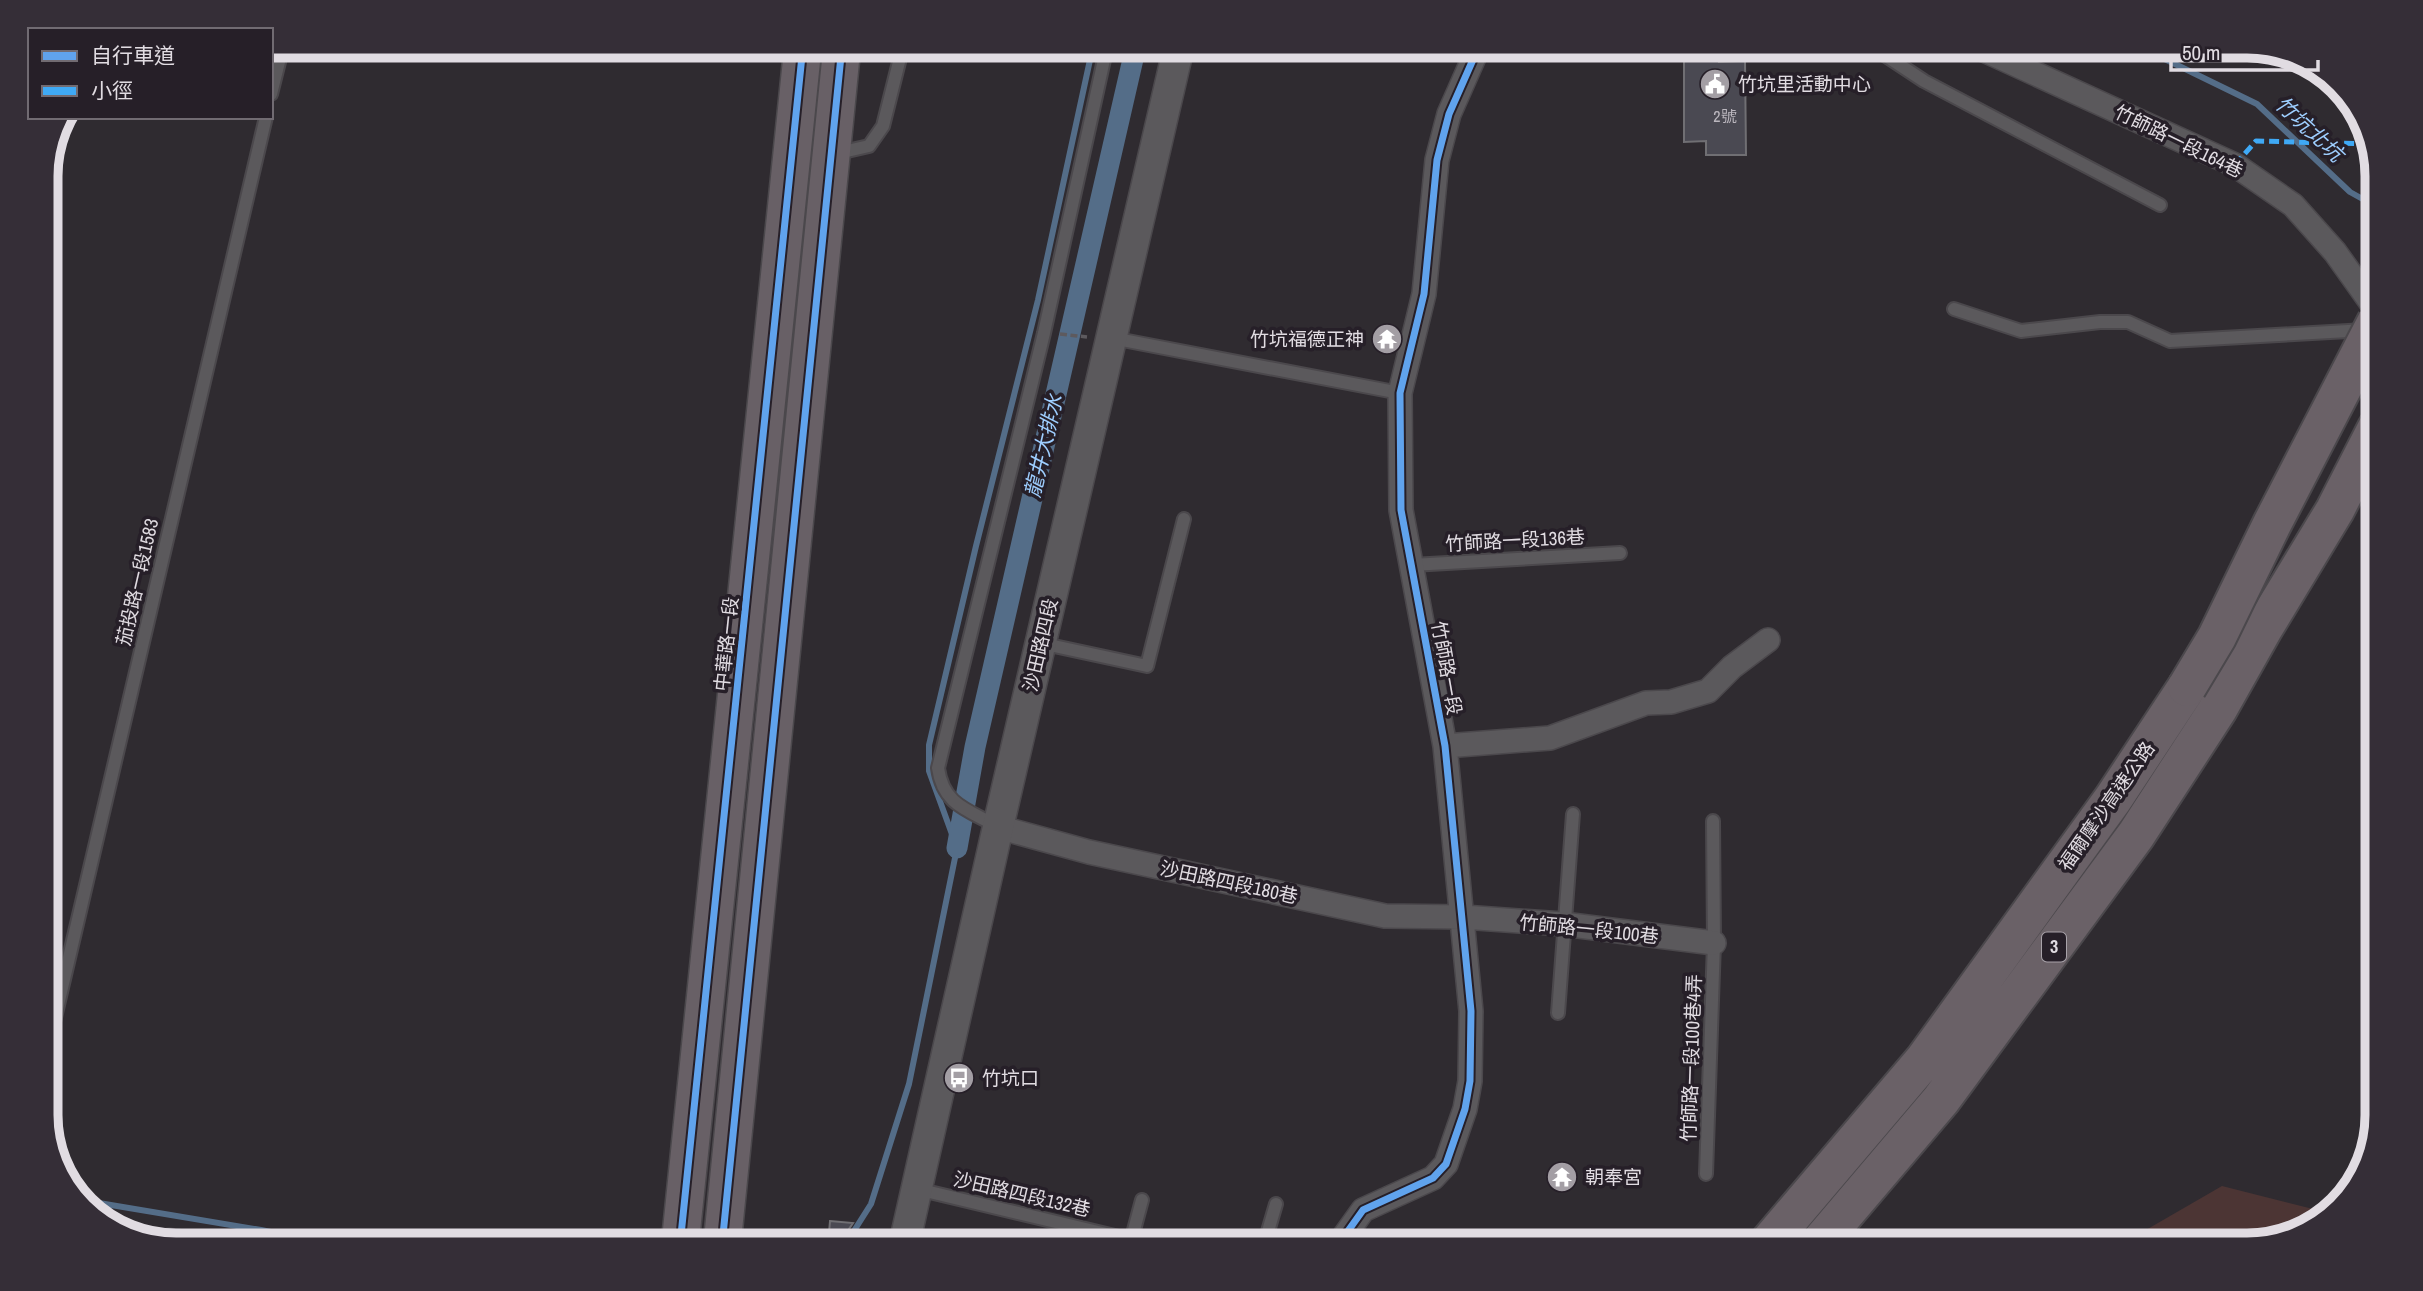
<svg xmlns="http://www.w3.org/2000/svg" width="2423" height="1291" font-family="'Archivo Narrow','Noto Sans TC',sans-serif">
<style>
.green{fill:#4c3534}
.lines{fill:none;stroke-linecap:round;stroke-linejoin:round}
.stream{stroke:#546d88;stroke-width:6}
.canal{stroke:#546d88;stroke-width:21}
.building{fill:#4a4952;stroke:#706f73;stroke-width:2}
.service-casing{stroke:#4b484c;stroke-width:16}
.minor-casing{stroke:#4b484c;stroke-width:26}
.tertiary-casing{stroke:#4b484c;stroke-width:33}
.primary-casing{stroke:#4b484c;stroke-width:40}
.motorway-casing{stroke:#4b484c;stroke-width:42}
.path{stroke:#5d5a5e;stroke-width:3.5;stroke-dasharray:7 3.5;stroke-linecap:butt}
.service{stroke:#5b595c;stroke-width:12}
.minor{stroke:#5b595c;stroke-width:23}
.tertiary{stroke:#5b595c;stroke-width:30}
.primary{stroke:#686066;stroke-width:37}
.motorway{stroke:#6a6167;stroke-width:38}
.motorway-bridge-casing{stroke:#4b484c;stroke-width:42;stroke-linecap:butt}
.motorway-bridge{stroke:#6a6167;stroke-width:38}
.quiet{stroke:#3fa9f5;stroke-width:5;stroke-dasharray:10 5;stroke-linecap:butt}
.cycleway-casing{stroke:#261f28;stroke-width:11}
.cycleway{stroke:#60a3ed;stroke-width:7}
.labels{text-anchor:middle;stroke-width:7;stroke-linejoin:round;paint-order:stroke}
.number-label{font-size:16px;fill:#bbb7be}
.shield{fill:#261f28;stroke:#a9a3aa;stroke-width:2}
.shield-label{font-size:18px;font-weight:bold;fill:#e1dce2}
.poi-label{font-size:19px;fill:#e1dce2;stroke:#261f28;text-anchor:start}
.street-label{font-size:19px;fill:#e1dce2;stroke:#261f28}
.water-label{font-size:21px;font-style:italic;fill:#9eceff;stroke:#261f28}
.rim{fill:none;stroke:#e1dce2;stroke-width:9}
</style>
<rect width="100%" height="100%" fill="#2f2b30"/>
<path class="green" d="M2222,1186L2329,1213L2319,1224L2248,1245H2127L2132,1238Z"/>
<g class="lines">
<path class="stream" d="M2138,46L2257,104L2350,192L2377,207
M81,1200L261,1230L333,1245
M845,1245L871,1204L909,1084L957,848L929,771V745L976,546L1038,300L1093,46"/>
<path class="canal" d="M957,848L975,747L1136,46"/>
</g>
<path class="building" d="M1684,46H1719V62L1745,61L1746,155H1706V141L1684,142Z
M830,1221L853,1223L838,1245H828Z
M766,1230L816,1234V1245H765Z"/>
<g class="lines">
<g class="service-casing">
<path id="service" d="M1871,46L1924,81L2160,205
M271,94L283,46
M834,154L869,146L883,126L903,46
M1954,309L2021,331L2100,322H2128L2170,341L2366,330
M1112,338L1400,393
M1412,565L1620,553
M1040,643L1147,666L1184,519
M997,826C968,810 943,805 938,768L1044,333L1107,46
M1558,1013L1573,814
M46,1056L266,117
M1706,1174L1714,943L1713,821
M917,1189L1119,1237
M1130,1245L1142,1200
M1264,1245L1276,1204"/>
</g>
<g class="minor-casing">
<path id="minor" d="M1975,46L2235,165L2293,205L2335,252L2377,311
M1445,746L1550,738L1646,703L1671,702L1708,691L1732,667L1768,640
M998,827L1089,852L1385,916L1463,917L1563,924L1714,943
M1338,1245L1363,1210L1433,1178L1446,1164L1465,1109L1470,1081L1471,1011L1445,746L1401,510L1400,393L1424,294L1437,160L1449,114L1479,46"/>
</g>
<g class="tertiary-casing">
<path id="tertiary" d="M168,1244L178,1245
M904,1245L998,827L1179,46"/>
</g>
<g class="primary-casing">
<path id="primary" d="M680,1245L803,46
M722,1245L842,46"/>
</g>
<g class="motorway-casing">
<path id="motorway" d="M1767,1245L1925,1059L2113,799L2187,687
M1818,1245L1941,1100L2136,835L2218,709L2263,629L2335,510L2377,428"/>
</g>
<path class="path" d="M2362,254L2377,255
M1060,334L1087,337"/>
<use href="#service" class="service"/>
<use href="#minor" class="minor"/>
<use href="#tertiary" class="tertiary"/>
<use href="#primary" class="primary"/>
<use href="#motorway" class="motorway"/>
<g class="motorway-bridge-casing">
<path id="motorway-bridge" d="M2187,687L2217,637L2272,524L2377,321"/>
</g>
<use href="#motorway-bridge" class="motorway-bridge"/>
<path class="quiet" d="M2235,165L2256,141L2369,144"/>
<g class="cycleway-casing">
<path id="cycleway" d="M680,1245L803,46
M722,1245L842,46
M1338,1245L1363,1210L1433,1178L1446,1164L1465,1109L1470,1081L1471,1011L1445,746L1401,510L1400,393L1424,294L1437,160L1449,114L1479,46"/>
</g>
<use href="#cycleway" class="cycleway"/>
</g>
<defs>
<g id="civic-disc" transform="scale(1.575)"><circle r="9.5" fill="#a39ea4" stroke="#261f28"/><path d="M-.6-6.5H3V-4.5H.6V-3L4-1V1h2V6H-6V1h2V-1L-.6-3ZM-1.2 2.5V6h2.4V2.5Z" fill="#fff"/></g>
<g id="temple-disc" transform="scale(1.575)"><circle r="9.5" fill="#a39ea4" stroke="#261f28"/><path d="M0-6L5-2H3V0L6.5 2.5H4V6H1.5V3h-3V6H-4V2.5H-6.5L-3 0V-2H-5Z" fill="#fff"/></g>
<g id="bus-disc" transform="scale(1.575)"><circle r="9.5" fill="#a39ea4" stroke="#261f28"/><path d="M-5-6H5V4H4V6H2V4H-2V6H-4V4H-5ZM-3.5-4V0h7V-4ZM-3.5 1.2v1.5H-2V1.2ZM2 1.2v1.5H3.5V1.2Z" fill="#fff"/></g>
</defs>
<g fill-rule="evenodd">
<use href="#civic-disc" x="1715" y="84"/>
<use href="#temple-disc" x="1387" y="339"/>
<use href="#bus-disc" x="959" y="1078"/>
<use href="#temple-disc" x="1562" y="1177"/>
</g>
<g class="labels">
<g class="number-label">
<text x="1725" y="122">2號</text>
</g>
<rect class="shield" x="2042" y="932.5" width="24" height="29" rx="5"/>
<g class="shield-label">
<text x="2054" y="953">3</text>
</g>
<g class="poi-label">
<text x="1738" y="91">竹坑里活動中心</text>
<text x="1364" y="346" text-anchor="end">竹坑福德正神</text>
<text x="982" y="1085">竹坑口</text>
<text x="1585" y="1184">朝奉宮</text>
</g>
<g class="street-label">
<text transform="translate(2179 141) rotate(26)" y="7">竹師路一段164巷</text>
<text transform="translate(1515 540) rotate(-3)" y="7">竹師路一段136巷</text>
<text transform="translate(137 582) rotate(-77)" y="7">茄投路一段1583</text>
<text transform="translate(726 644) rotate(-84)" y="7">中華路一段</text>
<text transform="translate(1040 645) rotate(-77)" y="7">沙田路四段</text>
<text transform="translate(1447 668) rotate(80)" y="7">竹師路一段</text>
<text transform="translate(2106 806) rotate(-55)" y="7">福爾摩沙高速公路</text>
<text transform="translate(1229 882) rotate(12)" y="7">沙田路四段180巷</text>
<text transform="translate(1589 929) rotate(6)" y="7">竹師路一段100巷</text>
<text transform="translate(1691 1058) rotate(-88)" y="7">竹師路一段100巷4弄</text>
<text transform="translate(1022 1194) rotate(13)" y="7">沙田路四段132巷</text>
</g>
<g class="water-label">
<text transform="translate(2309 129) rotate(43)" y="7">竹坑北坑</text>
<text transform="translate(1044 446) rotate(-77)" y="7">龍井大排水</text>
</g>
</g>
<path d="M0 0H2423V1291H0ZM176 58H2247A118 118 0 0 1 2365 176V1115A118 118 0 0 1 2247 1233H176A118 118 0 0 1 58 1115V176A118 118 0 0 1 176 58Z" fill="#352e37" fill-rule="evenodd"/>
<path class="rim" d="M176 58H2247A118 118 0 0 1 2365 176V1115A118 118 0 0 1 2247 1233H176A118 118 0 0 1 58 1115V176A118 118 0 0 1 176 58Z"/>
<rect x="28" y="28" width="245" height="91" fill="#261f28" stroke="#716b72" stroke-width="2"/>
<rect x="42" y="51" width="35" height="10" fill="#60a3ed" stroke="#716b72" stroke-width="2"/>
<text x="91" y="63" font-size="21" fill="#e1dce2">自行車道</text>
<rect x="42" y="86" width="35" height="10" fill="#3fa9f5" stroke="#716b72" stroke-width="2"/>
<text x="91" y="98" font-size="21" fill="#e1dce2">小徑</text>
<path d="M2171 60v10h147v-10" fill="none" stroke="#e1dce2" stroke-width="3.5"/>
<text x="2182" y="60" font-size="21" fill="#e1dce2" stroke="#261f28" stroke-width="5" paint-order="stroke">50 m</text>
</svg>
